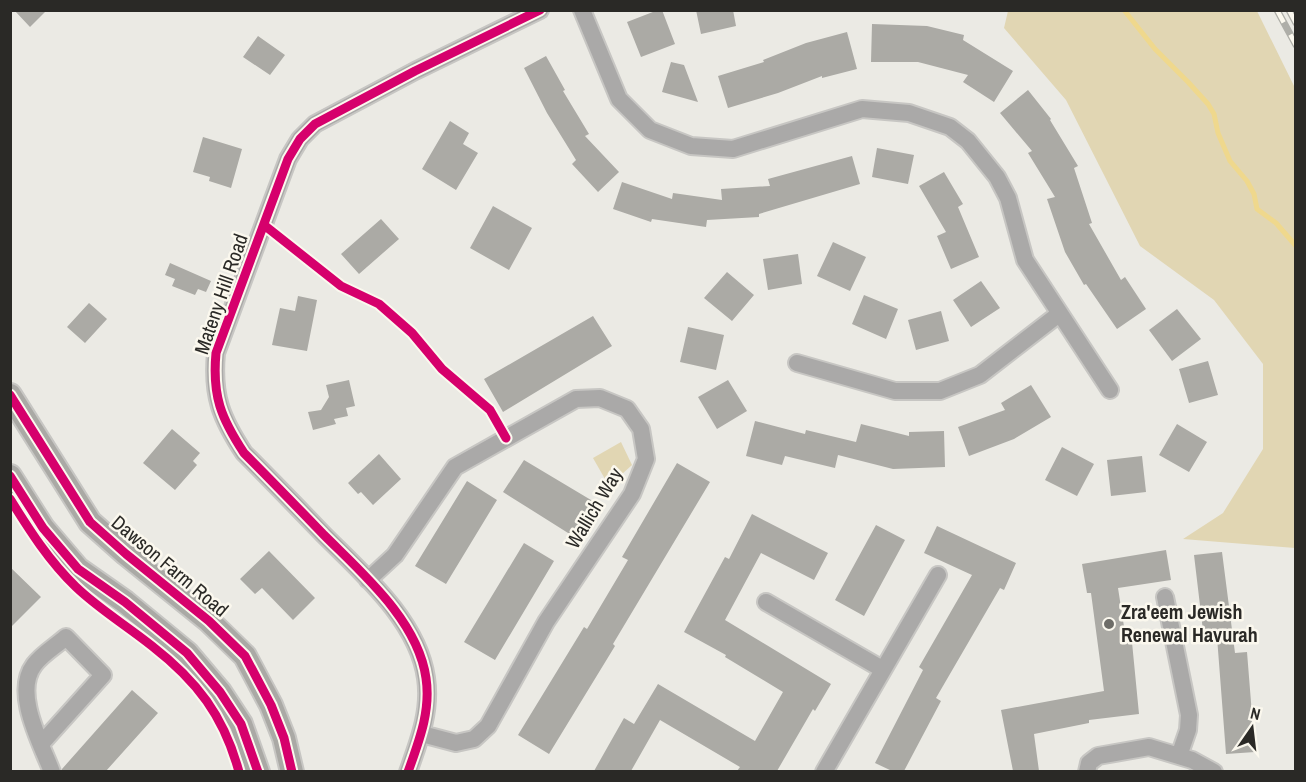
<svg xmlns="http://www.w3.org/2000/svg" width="1306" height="782" font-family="'Archivo Narrow',sans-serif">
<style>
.green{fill:#e1d6b3}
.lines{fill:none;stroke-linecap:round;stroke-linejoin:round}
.stream{stroke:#efd88d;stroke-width:5}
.building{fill:#abaaa5}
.street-casing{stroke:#c7c6c3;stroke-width:20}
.secondary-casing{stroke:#c7c6c3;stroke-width:26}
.street{stroke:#aaa9a8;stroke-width:16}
.secondary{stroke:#aaa9a5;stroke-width:22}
.rail-casing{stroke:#aeaea8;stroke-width:7}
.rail{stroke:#fbf8ee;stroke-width:4.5;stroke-dasharray:14;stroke-linecap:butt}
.cycleway-casing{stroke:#fbf8ee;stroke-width:13}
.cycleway{stroke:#d6006c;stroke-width:9}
.poi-dot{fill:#6e6d68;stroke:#fbf8ee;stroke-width:2}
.labels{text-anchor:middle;stroke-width:5;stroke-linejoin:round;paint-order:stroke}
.street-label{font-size:20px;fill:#2a2926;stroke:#fbf8ee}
.poi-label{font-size:20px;font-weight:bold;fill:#2a2926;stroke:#fbf8ee;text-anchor:start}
</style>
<rect width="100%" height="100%" fill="#ebeae4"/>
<path class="green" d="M1008,11H1257L1295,88V548L1183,539L1223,513L1263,449V364L1214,300L1140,246L1066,100L1004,28Z
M621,442L632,465L609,486L593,458Z"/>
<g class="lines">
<path class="stream" d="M1124,10L1155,49L1188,82L1208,104L1214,114L1218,133L1230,161L1247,181L1254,194L1257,209L1276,223L1296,246"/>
</g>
<path class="building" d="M14,10H47L30,27Z
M658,10H662L675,44L641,57L627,22Z
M696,10H733L736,26L701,34Z
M872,24L927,26L964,35L963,40L1013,71L994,102L963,82L968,75L918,62H871Z
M847,32L857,69L822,78V76L778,93L728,108L718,76L764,62L763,60L806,43Z
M258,36L285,55L270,75L243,57Z
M546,56L565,90L563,91L589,134L585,136L619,172L598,192L572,164L576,160L547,113L524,68Z
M671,62L684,65L698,102L662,92Z
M1028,90L1051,119L1050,120L1078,166L1074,168L1092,223L1089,224L1121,280L1125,277L1146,309L1117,329L1086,284L1084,285L1065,252L1047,199L1055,197L1028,153L1032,151L1000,113Z
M450,121L469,133L463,144L478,153L456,190L422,169Z
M203,137L242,149L231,188L209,181L210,177L193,172Z
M877,148L914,155L908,184L872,177Z
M852,156L860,184L759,214V217L707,220L706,227L652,219L651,222L613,209L622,182L672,199L673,193L722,200L721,189L770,186L768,179Z
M944,172L963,204L958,207L979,257L951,269L937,236L946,232L919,186Z
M493,206L532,228L509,270L470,248Z
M381,219L399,239L359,274L341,254Z
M833,242L866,257L850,291L817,276Z
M798,254L802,284L768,290L763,259Z
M170,263L211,281L206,292L198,289L195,295L172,286L175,279L165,275Z
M727,272L754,295L732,321L704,298Z
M981,281L1000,308L971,327L953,300Z
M864,295L898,309L886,339L852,324Z
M298,296L317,300L307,351L272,345L280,308L295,311Z
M89,303L107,319L85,343L67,327Z
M1177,309L1201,339L1172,361L1149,330Z
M941,311L949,341L916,350L908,320Z
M593,316L612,346L503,412L484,379Z
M688,327L724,335L716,370L680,362Z
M1208,361L1218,395L1189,403L1179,369Z
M349,380L355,406L346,408L348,416L334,419L336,424L313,430L308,412L321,410L329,397L326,385Z
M728,380L747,411L717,429L698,397Z
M1031,385L1051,417L1014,439L969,456L958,427L1005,410L1001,403Z
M755,421L805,434L806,430L856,442L861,424L909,436V432L944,431L945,467L893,469L838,455L835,468L785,456L782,465L746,456Z
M1177,424L1207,442L1189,472L1159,455Z
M172,429L200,453L193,461L197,465L175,490L143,463Z
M1062,447L1094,464L1077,496L1045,480Z
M379,454L401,479L373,505L361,492L358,494L348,483Z
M1142,456L1146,492L1111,496L1107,460Z
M524,460L596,503L576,538L503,492Z
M677,463L710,482L613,644L615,646L549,754L518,735L584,627L587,629L628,560L622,557Z
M467,481L497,500L446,584L415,566Z
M752,514L828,553L814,580L761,553L725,620L831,684L815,711L813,709L777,771H737L740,767L660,720L631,771H594L624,718L634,724L658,684L755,741L783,692L725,657L726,655L684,632L725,557L729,559Z
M876,525L905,540L864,616L835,600Z
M937,526L1016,563L1004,590L1000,588L936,698L941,701L904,771H892L875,763L923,670L919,667L972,575L924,553Z
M524,543L554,561L495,660L464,642Z
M1166,550L1171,580L1118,588L1125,633L1131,632L1139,714L1089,720V723L1034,734L1039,771H1013L1001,710L1104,691L1091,593H1087L1082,564Z
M269,551L315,598L293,620L262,588L255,594L240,579Z
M1222,552L1235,653L1247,652L1255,752L1226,754L1217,637L1204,639L1194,555Z
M10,567L41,597L10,628Z
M132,690L158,713L106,771H62V769Z"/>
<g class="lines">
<g class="street-casing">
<path id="street" d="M582,10L619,99L650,130L691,146L733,149L862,109L909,113L950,127L968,141L997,177L1008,198L1025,260L1110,390
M797,363L895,391H940L980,375L1059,314
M368,580L395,555L455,467L576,399L600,398L627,409L641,429L646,459L632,494L546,622L488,726L474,739L456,743L422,734
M1165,597L1189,715L1188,730L1179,756
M766,602L882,669
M41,744L103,675L66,637C56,646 42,654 34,665C13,693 41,743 52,772
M408,772C419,741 431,711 426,678C418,621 363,574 324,535C297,507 271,480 244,453C221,418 212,396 216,353L288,159L300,139L315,124L415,71L540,10
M824,772L938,575
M1087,772L1089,763L1098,756L1149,747L1192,760L1214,772"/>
</g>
<g class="secondary-casing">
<path id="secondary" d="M10,395L90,522L126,554L209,621L245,656L271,705L284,738L292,772
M10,476L43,528L78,569L125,602L187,653L220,692L241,724L258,772"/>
</g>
<use href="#street" class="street"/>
<use href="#secondary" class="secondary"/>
<g class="rail-casing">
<path id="rail" d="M1277,10L1296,45
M1289,10L1296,23"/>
</g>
<use href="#rail" class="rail"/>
<g class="cycleway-casing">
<path id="cycleway" d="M264,225L341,286L379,304L412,333L442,369L490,410L506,438
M10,395L90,522L126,554L209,621L245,656L271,705L284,738L292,772
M10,476L43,528L78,569L125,602L187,653L220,692L241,724L258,772
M10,499C30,531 49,561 76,587C99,609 127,626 152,646C197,681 224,716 239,772
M408,772C419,741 431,711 426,678C418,621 363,574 324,535C297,507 271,480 244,453C221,418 212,396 216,353L288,159L300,139L315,124L415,71L540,10"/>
</g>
<use href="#cycleway" class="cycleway"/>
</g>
<circle class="poi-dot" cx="1109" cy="624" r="6"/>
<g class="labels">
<g class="street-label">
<text transform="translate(221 294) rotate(-71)" y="7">Mateny Hill Road</text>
<text transform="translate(594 508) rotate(-59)" y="7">Wallich Way</text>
<text transform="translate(170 566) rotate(40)" y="7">Dawson Farm Road</text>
</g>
<g class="poi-label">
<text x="1121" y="619">Zra'eem Jewish<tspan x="1121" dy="23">Renewal Havurah</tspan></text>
</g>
</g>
<rect width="1306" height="782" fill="none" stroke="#2a2926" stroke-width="24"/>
<g transform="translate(1252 728) rotate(14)" stroke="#fbf8ee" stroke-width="4.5" paint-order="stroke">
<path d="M0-4.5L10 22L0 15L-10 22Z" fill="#2a2926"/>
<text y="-9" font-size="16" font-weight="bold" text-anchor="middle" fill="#2a2926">N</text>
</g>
</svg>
